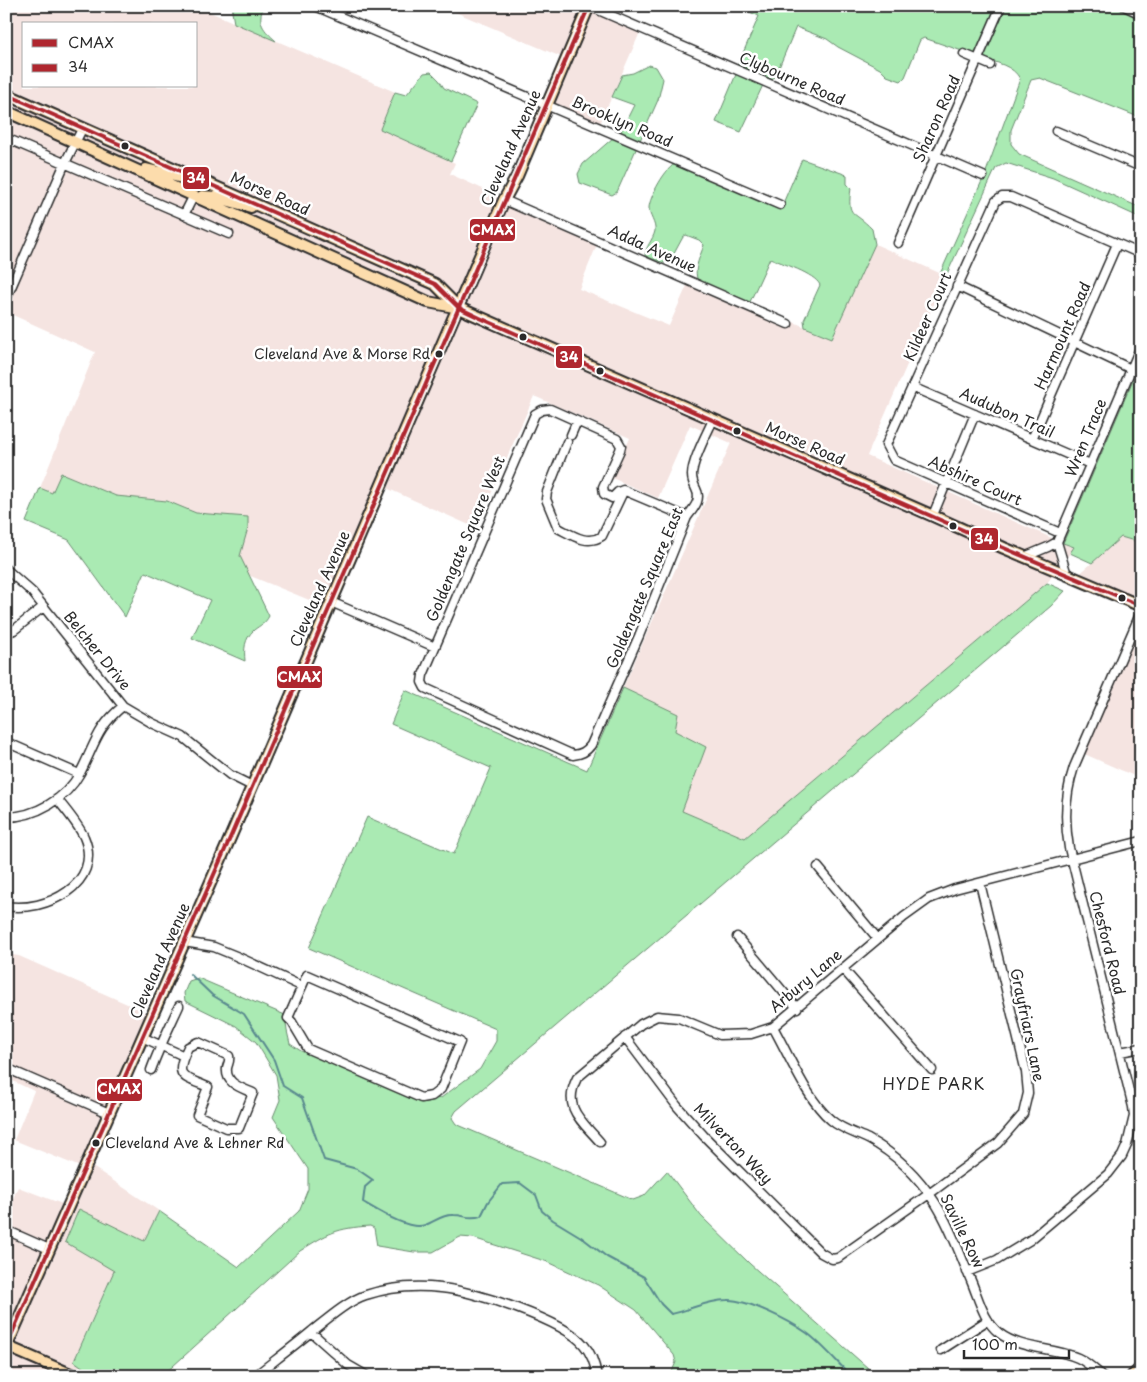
<svg xmlns="http://www.w3.org/2000/svg" width="1147" height="1382" font-family="'Playpen Sans',sans-serif">
<style>
.built{fill:#f5e4e1;fill-rule:evenodd}
.green{fill:#aaeab3;stroke:#6a8a6f}
.lines{fill:none;stroke-linecap:round;stroke-linejoin:round}
.stream{stroke:#59898e;stroke-width:2}
.minor-casing{stroke:#2b2b2b;stroke-width:11}
.major-casing{stroke:#2b2b2b;stroke-width:14}
.minor{stroke:#fff;stroke-width:8}
.major{stroke:#fcdcac;stroke-width:10}
.bus-1-casing{stroke:#fff;stroke-width:8}
.bus-2-casing{stroke:#fff;stroke-width:8}
.bus-1{stroke:#af272f;stroke-width:4}
.bus-2{stroke:#af272f;stroke-width:4}
.bus-dot{fill:#2b2b2b;stroke:#fff;stroke-width:2}
.labels{text-anchor:middle;stroke-width:5;stroke-linejoin:round;paint-order:stroke}
.bus-label{font-size:14px;fill:#2b2b2b;stroke:#fff;text-anchor:end}
.street-label{font-size:15px;fill:#2b2b2b;stroke:#fff}
.neighbourhood-label{font-size:16px;letter-spacing:1px;fill:#2b2b2b;stroke:#fff}
.line-badge{stroke:#fff;stroke-width:2}
.badge-label{font-size:14px;text-anchor:middle;font-weight:bold;fill:#fff}
</style>
<rect width="100%" height="100%" fill="#fff"/>
<filter id="ink" filterUnits="userSpaceOnUse"><feTurbulence type="fractalNoise" baseFrequency=".02" numOctaves="2"/><feDisplacementMap in="SourceGraphic" scale="10" xChannelSelector="R" yChannelSelector="G"/><feConvolveMatrix kernelMatrix="1 2 1 2 8 2 1 2 1" color-interpolation-filters="sRGB"/></filter>
<g filter="url(#ink)">
<path class="built" d="M6,6H196L395,92L380,129L455,163L450,174L598,242L579,289L669,326L690,279L832,338L875,244L946,276L867,456L1074,548L1047,583L745,838L682,811L675,731L678,714L623,688L731,443L690,425L658,498L612,478L630,438L534,396L476,528L382,486L329,608L248,575L240,556L248,528L196,513L167,501L116,496L61,473L52,493L40,488L95,352L6,312V301L18,274L6,269ZM24,24H196V86H24Z
M441,6H591L641,30L599,126L546,105L566,59Z
M1121,537L1141,543V606L1075,578Z
M1141,610V779L1080,752Z
M6,954L19,956L152,1015L124,1097L88,1164L159,1211L144,1241L114,1271L74,1361L95,1376H6V1214L18,1187L70,1207L85,1169L14,1140L34,1091L6,1078Z"/>
<path class="green" d="M234,6H264C256,23 264,30 276,41L234,23L232,12Z
M735,6H997L979,49L974,55L924,38L920,40L905,77L901,81L887,76L880,69L838,47L827,39L796,27L775,77L771,79L737,67L759,16Z
M1004,6H1028L1038,10L1042,6H1115L1141,17V118L1040,78L1031,80L1011,130V144L1019,154L1141,208V218L1053,178L1006,163L996,168L946,276L940,274L986,172L1020,79C1014,66 995,62 982,58Z
M649,65L656,67L663,79L658,100L617,192L612,195L580,183L578,174L583,164L621,131L634,105L612,97L622,75L633,73Z
M431,72L439,80L444,88L477,104L451,161L380,129L395,92L406,95L424,73Z
M737,72L764,83L741,132L716,122Z
M802,159L847,175V184L851,188C847,219 853,209 872,229L875,244L832,338L805,327L804,320L820,285C814,273 783,264 770,258L749,304L699,283C692,271 700,257 704,245L699,240L686,235L683,237L670,261L664,263L645,256C645,247 653,240 655,231C656,223 649,216 649,208C649,198 666,166 677,163L781,208Z
M1141,361V543L1121,537L1092,563L1070,553L1074,547L1063,543Z
M61,473L116,496L167,501L196,513L248,517V528L240,556L269,616C265,624 260,625 254,630C244,639 244,649 245,661L192,638L210,600L145,572L125,617L69,540L26,522L40,488L52,493Z
M1047,583L1065,591L1051,606L456,1111L452,1118L456,1124L633,1200L644,1196L667,1171L701,1216L750,1264L877,1376H670L676,1362L674,1355L636,1310L598,1285L548,1262L473,1238L460,1237L433,1252H414L377,1246L374,1228L370,1226C337,1228 328,1233 300,1251L162,1376H95L74,1361L114,1271L65,1242L79,1209L144,1241L159,1211L239,1267L299,1211L308,1189V1169L273,1117L280,1100L276,1075L256,1042L236,1026L185,1001L184,993L189,981L198,978L285,1015L287,1031L290,1044L301,1051L424,1101L441,1098L480,1069L496,1041V1029L309,948L367,817L454,854L491,768L391,724L405,690L587,770L623,688L678,714L675,731L706,747L682,811L745,838Z"/>
<g class="lines">
<path class="stream" d="M190,974L212,995L244,1014L274,1060L283,1086L302,1098L324,1160L357,1169L373,1180L365,1187L363,1202C377,1210 409,1231 425,1225C435,1222 442,1214 454,1215C465,1215 468,1220 481,1216L488,1202L502,1184L520,1183L536,1195L542,1211L553,1220L581,1237L607,1257L644,1277L661,1304L671,1314C690,1310 707,1300 727,1300C747,1299 790,1321 807,1333C823,1345 837,1362 851,1376"/>
<g class="minor-casing">
<path id="minor" d="M315,6L780,205
M589,6L983,176
M1124,6L1141,14
M964,54L990,65
M1056,131L1141,167
M6,138L229,234
M504,200L788,324
M184,215L194,195
M898,243L1001,6
M957,286L1131,369
M6,299L65,163L83,127
M912,387L1090,464
M571,435L577,421
M1032,439L1117,244
M567,442L547,492L546,499L558,528C572,535 587,546 602,536L623,492
M933,515L975,414
M687,517L623,490L618,492L612,498L604,494L603,487L620,450L621,446L617,439L550,409L542,410L535,414L423,675L422,682L425,688L573,755C581,754 586,752 591,745L639,636L687,517C693,509 702,500 696,489C694,485 692,480 692,475C692,461 707,433 713,420
M1060,533L894,460L886,445L996,201L1002,197H1011L1141,254
M1024,557L1048,547L1057,542
M6,569L32,592L123,706L152,723L183,737L230,775L252,786
M1067,575L1057,542L1141,346
M331,602L435,647
M6,633L14,630L43,607
M6,742L79,774
M6,817C35,817 66,799 80,773C95,745 96,728 123,706
M818,867L878,939
M6,906C45,913 104,884 84,837C78,824 66,810 57,799
M737,937L797,1008
M184,942L214,947L236,956L301,986
M843,969L932,1070
M307,975L460,1042L441,1089L432,1096L421,1098L308,1049L292,1022L288,1018Z
M773,1027C789,1055 807,1100 831,1120C841,1129 855,1133 868,1139C896,1154 919,1177 936,1204C951,1228 961,1257 972,1283C979,1300 984,1321 999,1333C1021,1350 1053,1347 1078,1358C1087,1362 1094,1369 1102,1376
M142,1037L184,1056
M625,1037L677,1106L704,1136L821,1253L832,1259L838,1258L929,1194L998,1143L1023,1114L1028,1093L1026,1072L980,883
M198,1042L229,1056C230,1062 228,1063 227,1068C225,1084 242,1088 253,1093L239,1128H226L197,1115L208,1087C181,1076 174,1077 188,1047Z
M1120,1052L1141,1048
M6,1068L109,1113
M151,1070C159,1048 169,1028 179,1006
M600,1142C581,1120 562,1108 577,1078L641,1024L657,1016L679,1018L720,1035L751,1034L773,1027L904,917L929,899L955,889L1141,841
M6,1230L49,1249
M967,1272L997,1260L1030,1240L1108,1174L1122,1156L1127,1145L1134,1116L1133,1107L1069,848C1064,820 1065,794 1074,767L1141,612
M311,1332L348,1365L367,1376
M941,1350L988,1320
M255,1376C274,1361 294,1346 312,1331C326,1320 349,1300 366,1295C390,1287 415,1285 441,1288C472,1290 565,1321 584,1345C592,1354 595,1364 597,1376"/>
</g>
<g class="major-casing">
<path id="major" d="M6,94L435,284L459,308
M6,111L428,302L459,308L931,515L1004,548L1141,606
M146,169L194,181
M202,196L215,197L251,207
M6,1346L75,1376
M6,1348L227,845L504,200L517,176L589,6
M1132,1376L1141,1368"/>
</g>
<use href="#minor" class="minor"/>
<use href="#major" class="major"/>
<g class="bus-1-casing">
<path id="bus-1" d="M6,1347L227,845L589,6"/>
</g>
<g class="bus-2-casing">
<path id="bus-2" d="M6,94L435,284L459,308L480,318L1004,548L1141,606"/>
</g>
<use href="#bus-1" class="bus-1"/>
<use href="#bus-2" class="bus-2"/>
</g>
</g>
<g class="bus-dot">
<circle cx="125" cy="146" r="4.5"/>
<circle cx="523" cy="337" r="4.5"/>
<circle cx="439" cy="354" r="4.5"/>
<circle cx="600" cy="371" r="4.5"/>
<circle cx="737" cy="431" r="4.5"/>
<circle cx="953" cy="526" r="4.5"/>
<circle cx="1122" cy="598" r="4.5"/>
<circle cx="96" cy="1143" r="4.5"/>
</g>
<g class="labels">
<g class="bus-label">
<text x="430" y="359">Cleveland Ave &amp; Morse Rd</text>
<text x="105" y="1148" text-anchor="start">Cleveland Ave &amp; Lehner Rd</text>
</g>
<g class="street-label">
<text transform="translate(792 79) rotate(23)" y="5">Clybourne Road</text>
<text transform="translate(937 119) rotate(-66)" y="5">Sharon Road</text>
<text transform="translate(622 122) rotate(23)" y="5">Brooklyn Road</text>
<text transform="translate(511 148) rotate(-66)" y="5">Cleveland Avenue</text>
<text transform="translate(270 194) rotate(24)" y="5">Morse Road</text>
<text transform="translate(652 249) rotate(24)" y="5">Adda Avenue</text>
<text transform="translate(928 317) rotate(-66)" y="5">Kildeer Court</text>
<text transform="translate(1063 336) rotate(-66)" y="5">Harmount Road</text>
<text transform="translate(1007 413) rotate(24)" y="5">Audubon Trail</text>
<text transform="translate(1086 438) rotate(-67)" y="5">Wren Trace</text>
<text transform="translate(805 444) rotate(24)" y="5">Morse Road</text>
<text transform="translate(975 481) rotate(24)" y="5">Abshire Court</text>
<text transform="translate(466 539) rotate(-67)" y="5">Goldengate Square West</text>
<text transform="translate(645 588) rotate(-67)" y="5">Goldengate Square East</text>
<text transform="translate(320 589) rotate(-66)" y="5">Cleveland Avenue</text>
<text transform="translate(97 651) rotate(51)" y="5">Belcher Drive</text>
<text transform="translate(1107 943) rotate(76)" y="5">Chesford Road</text>
<text transform="translate(160 961) rotate(-66)" y="5">Cleveland Avenue</text>
<text transform="translate(806 981) rotate(-40)" y="5">Arbury Lane</text>
<text transform="translate(1027 1025) rotate(78)" y="5">Grayfriars Lane</text>
<text transform="translate(733 1144) rotate(46)" y="5">Milverton Way</text>
<text transform="translate(962 1231) rotate(64)" y="5">Saville Row</text>
</g>
<g class="neighbourhood-label">
<text x="934" y="1090">HYDE PARK</text>
</g>
</g>
<g class="line-badge">
<rect x="182" y="166" width="28" height="24" rx="5" fill="#af272f"/>
<rect x="469" y="218" width="47" height="24" rx="5" fill="#af272f"/>
<rect x="555" y="345" width="28" height="24" rx="5" fill="#af272f"/>
<rect x="970" y="527" width="29" height="24" rx="5" fill="#af272f"/>
<rect x="276" y="665" width="47" height="24" rx="5" fill="#af272f"/>
<rect x="96" y="1078" width="47" height="24" rx="5" fill="#af272f"/>
</g>
<g class="badge-label">
<text x="196" y="183">34</text>
<text x="492" y="235">CMAX</text>
<text x="569" y="362">34</text>
<text x="984" y="544">34</text>
<text x="299" y="682">CMAX</text>
<text x="119" y="1094">CMAX</text>
</g>
<rect width="1147" height="1382" fill="none" stroke="#fff" stroke-width="25"/>
<rect x="12" y="12" width="1122" height="1357" fill="none" stroke="#2b2b2b" stroke-width="2" filter="url(#ink)"/>
<rect x="22" y="22" width="175" height="65" fill="#ffffff" stroke="#aaaaaa"/>
<rect x="32" y="39" width="25" height="8" fill="#af272f" stroke="#aaaaaa"/>
<text x="68" y="48" font-size="15" fill="#2b2b2b">CMAX</text>
<rect x="32" y="64" width="25" height="8" fill="#af272f" stroke="#aaaaaa"/>
<text x="68" y="72" font-size="15" fill="#2b2b2b">34</text>
<path d="M964 1350v8h105v-8" fill="none" stroke="#2b2b2b" stroke-width="2.5"/>
<text x="972" y="1350" font-size="15" fill="#2b2b2b" stroke="#ffffff" stroke-width="4" paint-order="stroke">100 m</text>
</svg>
